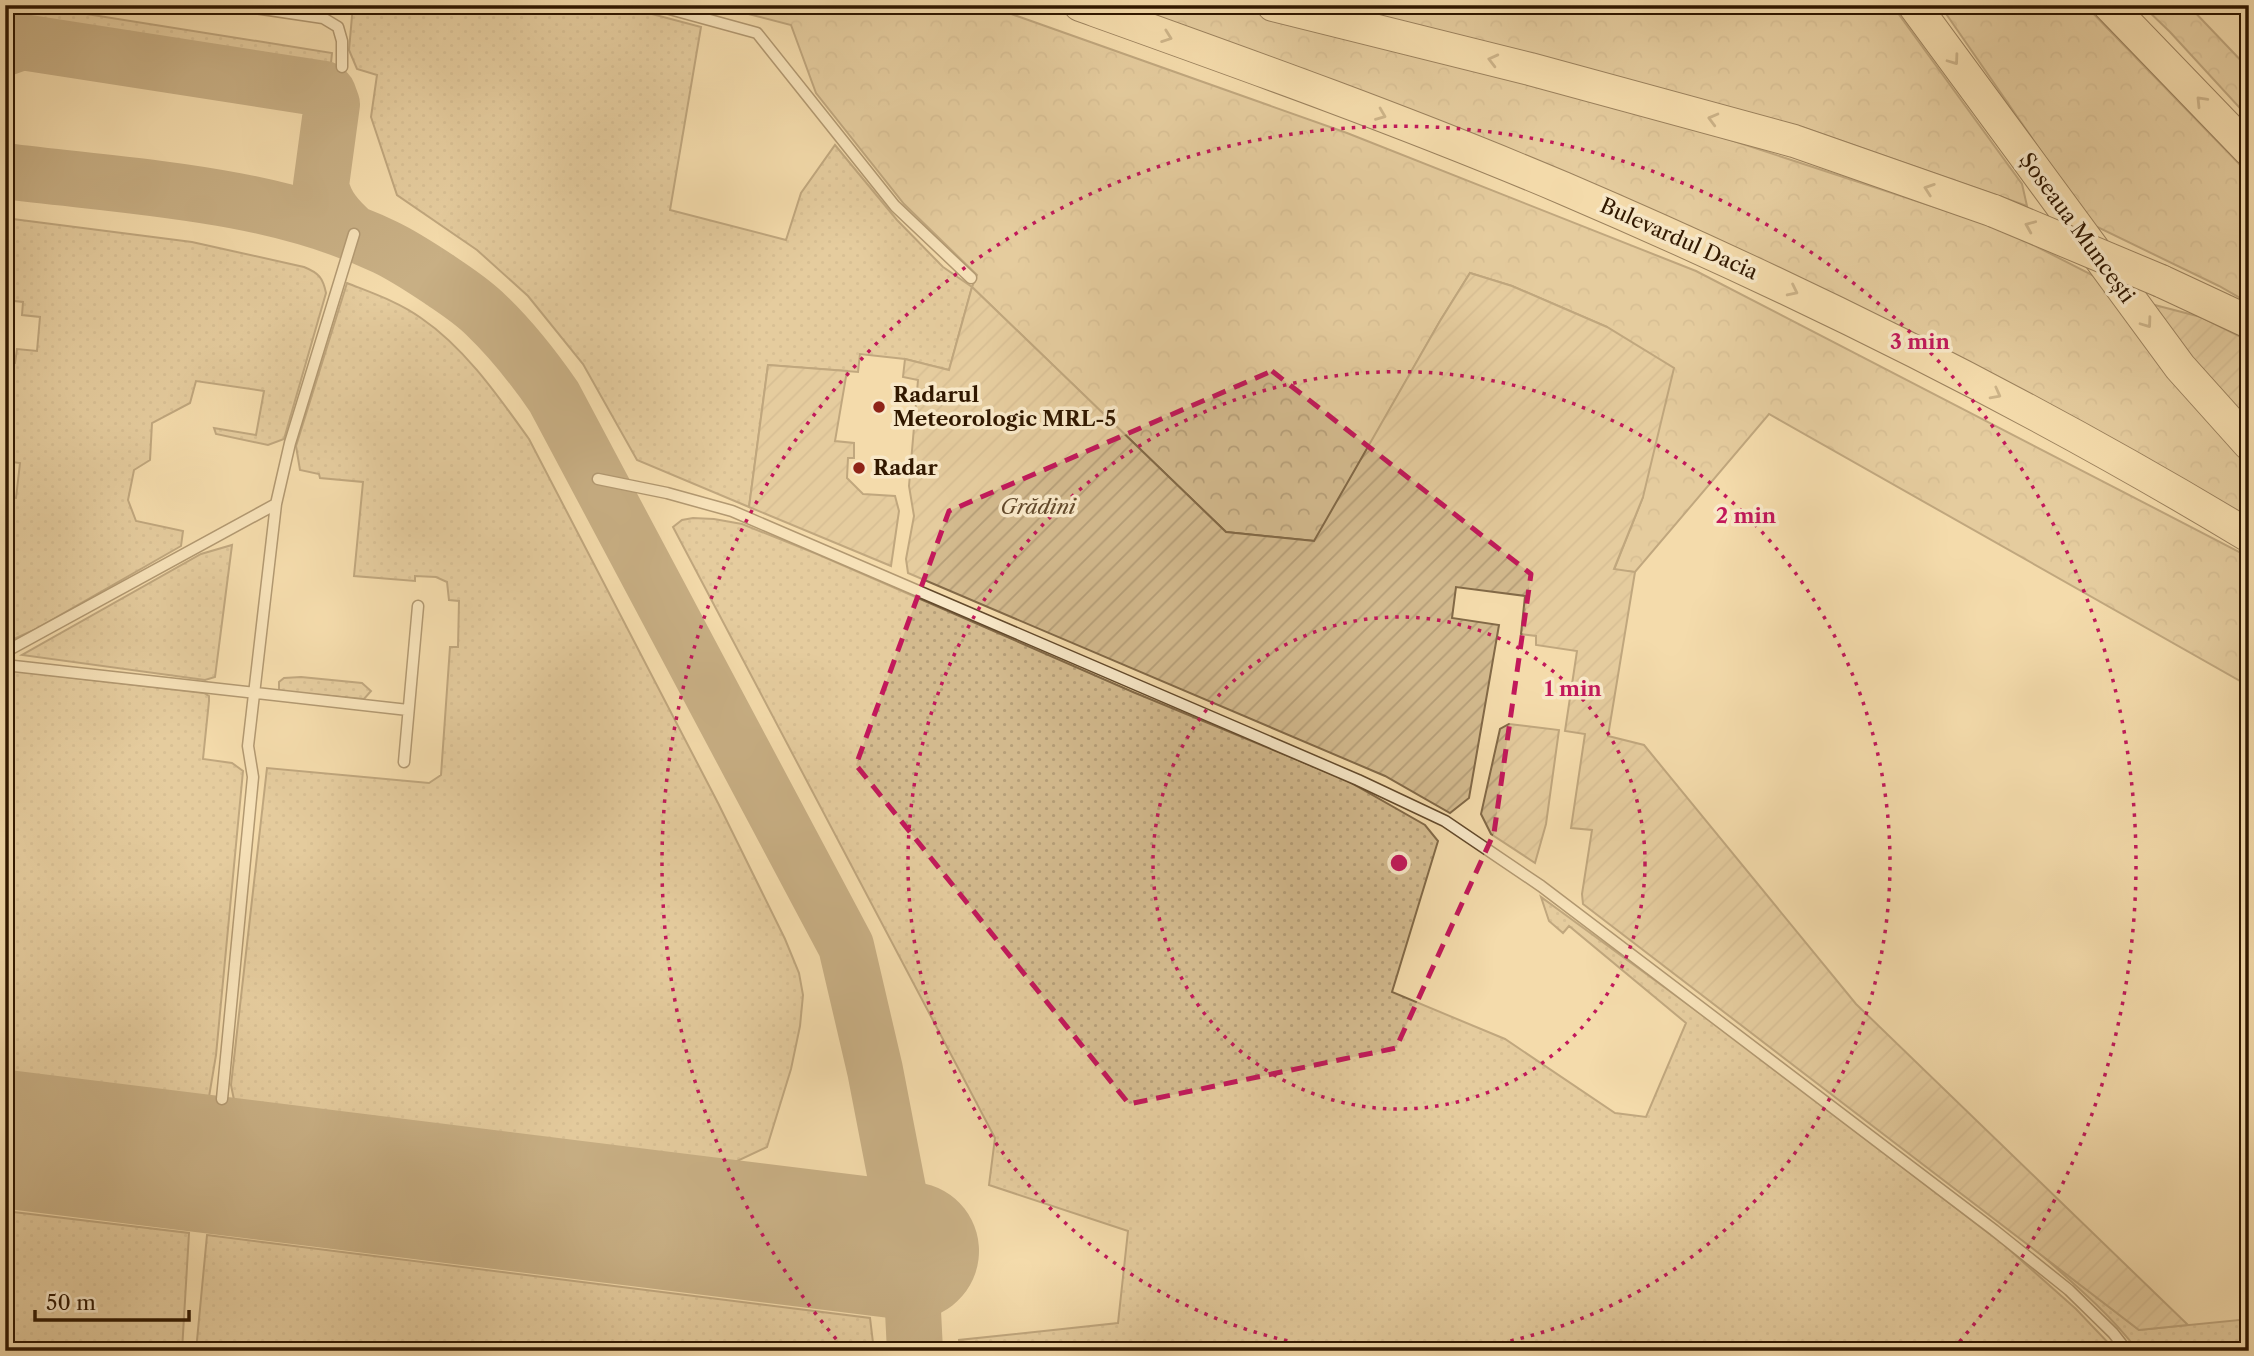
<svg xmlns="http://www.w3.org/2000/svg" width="2254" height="1356" font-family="'Libre Caslon Text',serif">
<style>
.grass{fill:url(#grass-dots);stroke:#826947;stroke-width:2}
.forest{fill:url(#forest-crowns);stroke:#826947;stroke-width:2}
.garden{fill:url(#garden-furrows);stroke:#826947;stroke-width:2}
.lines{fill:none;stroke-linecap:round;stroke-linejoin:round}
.taxiway{stroke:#927a56;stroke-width:56}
.runway{stroke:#927a56;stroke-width:138}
.lane-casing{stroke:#62492b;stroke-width:13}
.primary-casing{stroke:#311800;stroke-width:34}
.lane{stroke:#f8e8c8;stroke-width:10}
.primary{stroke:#f4dbab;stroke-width:32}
.primary-bridge-casing{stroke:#311800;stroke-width:34;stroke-linecap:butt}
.primary-bridge{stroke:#f4dbab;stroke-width:32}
.oneway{stroke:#9c835e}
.marked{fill:none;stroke:#c2185b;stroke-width:5;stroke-dasharray:14 9;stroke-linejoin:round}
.ring{fill:none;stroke:#c2185b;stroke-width:3.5;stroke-dasharray:3.5 7}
.poi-dot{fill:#8f2418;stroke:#f8e8c8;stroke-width:2.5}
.labels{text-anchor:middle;stroke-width:7;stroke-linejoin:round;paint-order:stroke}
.street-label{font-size:21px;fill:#311800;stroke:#f8e8c8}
.poi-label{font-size:21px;font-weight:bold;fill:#311800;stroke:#f8e8c8;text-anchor:start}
.park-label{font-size:21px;font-style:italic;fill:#62492b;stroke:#f8e8c8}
.centre{fill:#c2185b;stroke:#f8e8c8;stroke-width:3.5}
.ring-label{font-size:21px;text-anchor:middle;font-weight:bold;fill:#c2185b;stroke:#f8e8c8;stroke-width:7;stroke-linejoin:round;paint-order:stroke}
</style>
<defs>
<pattern id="grass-dots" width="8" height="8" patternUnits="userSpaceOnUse" patternTransform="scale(1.75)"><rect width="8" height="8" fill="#d3ba8e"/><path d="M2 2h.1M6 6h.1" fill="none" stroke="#b69f79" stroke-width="1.8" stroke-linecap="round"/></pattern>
<pattern id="forest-crowns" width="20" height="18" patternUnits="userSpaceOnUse" patternTransform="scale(1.75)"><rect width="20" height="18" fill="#d3ba8e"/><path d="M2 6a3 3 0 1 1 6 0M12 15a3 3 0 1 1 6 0" fill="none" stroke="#b69f79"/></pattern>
<pattern id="garden-furrows" width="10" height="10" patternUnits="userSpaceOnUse" patternTransform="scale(1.75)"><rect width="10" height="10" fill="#d3ba8e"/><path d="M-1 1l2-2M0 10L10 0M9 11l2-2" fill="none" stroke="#b69f79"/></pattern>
</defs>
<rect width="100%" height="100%" fill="#f4dbab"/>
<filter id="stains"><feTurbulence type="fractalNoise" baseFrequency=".00286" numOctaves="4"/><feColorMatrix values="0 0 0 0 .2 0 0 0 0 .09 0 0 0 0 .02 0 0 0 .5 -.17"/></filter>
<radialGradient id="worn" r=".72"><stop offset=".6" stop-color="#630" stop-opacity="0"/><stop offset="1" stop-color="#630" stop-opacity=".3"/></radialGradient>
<path class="grass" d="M5,5H30L332,53L331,63L325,67L5,16Z
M353,5H618L701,27L670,210L786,240L801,193L835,145L897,220L943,267L972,287L949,370L905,359L860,354L858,372L768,365L749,507L637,460L583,364L528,296L477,250L397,195L371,117L377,75L357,69L349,50Z
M5,218L192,242L304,267C319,273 323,278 326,293L284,439L268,445L216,434L214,428L256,435L264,391L196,381L190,403L152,423L150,460L134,470L128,500L136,521L183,531L181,546L34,630L5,643V497L16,498L20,463L5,461V362L15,363L17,349L37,351L40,317L22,315L23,302L5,300Z
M347,283C372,293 399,302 421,318C465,348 498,396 529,439L718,803L785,939L799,973L803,995L800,1026L791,1069L767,1147L733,1163L234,1100L231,1085L267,768L429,783L441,775L450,647H458L459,601L449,600L447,582L436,577L415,576V581L354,576L363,482L320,478L319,474L300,470L296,446Z
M693,518L714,519L742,524L817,554L1133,692L1346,780L1425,825L1438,841L1392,992L1505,1039L1615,1113L1646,1117L1686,1023L1569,926L1563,933L1549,921L1541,897L1738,1041L2004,1245L2076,1309L2116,1351H960L959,1340L1118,1323L1128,1231L989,1185L995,1138L673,527L682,520Z
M232,545L215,677L205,680L22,655L201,554Z
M14,671L204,693L209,696V701L203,759L232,763L243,771L216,1055L209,1097L5,1072V681Z
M301,677L362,683L371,691L364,699L287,692L279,690V682L284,678Z
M5,1211L189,1233L182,1351H5Z
M207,1235L870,1318L874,1351H196Z
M2038,1252L2139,1330L2249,1319V1351H2138C2109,1313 2073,1283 2038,1252Z"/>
<path class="forest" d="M713,5H986L1347,133L1696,271L2249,557V686L1769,414L1635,572L1614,570L1643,497L1607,327L1512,286L1470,273L1440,321L1315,541L1226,532L972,287L977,275L904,204L816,93L791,25Z
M1123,5H1226L1648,113L2002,229L2100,279L2173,379L2249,462V522L1542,164L1308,71Z
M1338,5H1892L2022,184L2027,206L1802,127Z
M1940,5H2085L2249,174V303L2219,286L2087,222L2065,186Z
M2142,5H2188L2249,69V118L2170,32Z"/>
<path class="garden" d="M1470,273L1512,286L1607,327L1674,368L1643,497L1614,569L1635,572L1608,736L1644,745L1856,1004L2188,1325L2139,1330L1583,904L1582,894L1592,830L1571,828L1585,734L1565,731L1577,651L1536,645V636L1521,634L1525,596L1456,587L1452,618L1499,625L1469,798L1450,813L1385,776L908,573L906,559L914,516L909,486L918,380L903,377L905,359L949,370L972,287L1226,532L1314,541L1440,321Z
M2147,303L2201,317L2249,341V429Z
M768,365L847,371L835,441L854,443V458H848L847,478L863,494L895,496L899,511L891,566L749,507Z
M1509,724L1559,730L1546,824L1535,863L1491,834L1481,814L1500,729Z"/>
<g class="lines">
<path class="taxiway" d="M5,48L22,42L324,89L328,93L332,104L321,185C325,206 338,220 354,234
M5,171C131,187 269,192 385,247C404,256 422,268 440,280C456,291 472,301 486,315C512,340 534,368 554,397L846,946L875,1070L910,1251L915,1351"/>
<path class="runway" d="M5,1139L910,1251"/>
<g class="lane-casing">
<path id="lane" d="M235,5L323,18L338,27L342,41V67
M655,5L757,33L895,206L971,278
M598,479L667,493L732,511L1358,780L1445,821L1541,886L1994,1230L2069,1290L2113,1333L2127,1351
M5,652L276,504
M5,665L408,710
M404,762L418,606
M222,1099L253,777L248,746L276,504L290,443L354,234"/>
</g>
<g class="primary-casing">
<path id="primary" d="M1080,5C1242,63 1405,121 1563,188C1799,289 2029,403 2249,536
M1273,5L1530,69L1794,141L1994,211
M1914,5L2180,367L2249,444
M2109,5L2249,150
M2161,281L2249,322"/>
</g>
<use href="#lane" class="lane"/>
<use href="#primary" class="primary"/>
<g class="primary-bridge-casing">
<path id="primary-bridge" d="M1994,211L2161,281"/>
</g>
<use href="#primary-bridge" class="primary-bridge"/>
</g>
<defs><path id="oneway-chevron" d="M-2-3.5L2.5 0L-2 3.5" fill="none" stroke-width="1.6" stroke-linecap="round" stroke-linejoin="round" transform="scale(1.75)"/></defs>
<g class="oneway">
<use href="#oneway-chevron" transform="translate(1167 37) rotate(20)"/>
<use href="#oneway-chevron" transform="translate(1493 60) rotate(-166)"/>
<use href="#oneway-chevron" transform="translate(1954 60) rotate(54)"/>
<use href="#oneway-chevron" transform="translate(2201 101) rotate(-134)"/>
<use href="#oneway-chevron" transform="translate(1381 115) rotate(22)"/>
<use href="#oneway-chevron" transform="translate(1713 119) rotate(-165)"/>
<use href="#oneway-chevron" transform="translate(1929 189) rotate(-161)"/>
<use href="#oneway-chevron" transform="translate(2030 226) rotate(-157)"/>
<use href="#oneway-chevron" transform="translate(1793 291) rotate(26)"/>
<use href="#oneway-chevron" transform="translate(2147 323) rotate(54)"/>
<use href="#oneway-chevron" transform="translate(1996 394) rotate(28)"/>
</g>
<path d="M0 0H2254V1356H0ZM1272,371L1531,574L1494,833L1396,1048L1129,1104L856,765L949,511Z" fill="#f4dbab" fill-opacity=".55" fill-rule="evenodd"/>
<path class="marked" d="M1272,371L1531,574L1494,833L1396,1048L1129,1104L856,765L949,511Z"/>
<g class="ring">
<circle cx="1399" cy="863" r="246"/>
<path d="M1339 1350A491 491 0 1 1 1459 1350"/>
<path d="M843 1347A737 737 0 1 1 1955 1347"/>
</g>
<g class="poi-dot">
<circle cx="879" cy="407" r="7"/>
<circle cx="859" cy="468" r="7"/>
</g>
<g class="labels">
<g class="street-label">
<text transform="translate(2077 228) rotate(54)" y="7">Șoseaua Muncești</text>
<text transform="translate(1679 239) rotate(24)" y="7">Bulevardul Dacia</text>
</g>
<g class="poi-label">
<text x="893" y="402">Radarul<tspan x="893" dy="24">Meteorologic MRL-5</tspan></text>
<text x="873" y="475">Radar</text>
</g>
<g class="park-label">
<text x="1038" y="514">Grădini</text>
</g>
</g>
<circle cx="1399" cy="863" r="10" class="centre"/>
<g class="ring-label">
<text x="1920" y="349">3 min</text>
<text x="1746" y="523">2 min</text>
<text x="1573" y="696">1 min</text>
</g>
<rect width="2254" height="1356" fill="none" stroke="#f4dbab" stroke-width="28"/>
<rect x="7" y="7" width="2240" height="1342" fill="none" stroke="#311800" stroke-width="3.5"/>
<rect x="14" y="14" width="2226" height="1328" fill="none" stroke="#311800" stroke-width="2"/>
<path d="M35 1310v10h154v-10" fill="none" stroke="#311800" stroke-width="3.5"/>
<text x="46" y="1310" font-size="21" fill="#311800" stroke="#f8e8c8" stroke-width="5" paint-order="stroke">50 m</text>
<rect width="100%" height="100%" filter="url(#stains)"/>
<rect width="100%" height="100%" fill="url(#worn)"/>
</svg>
